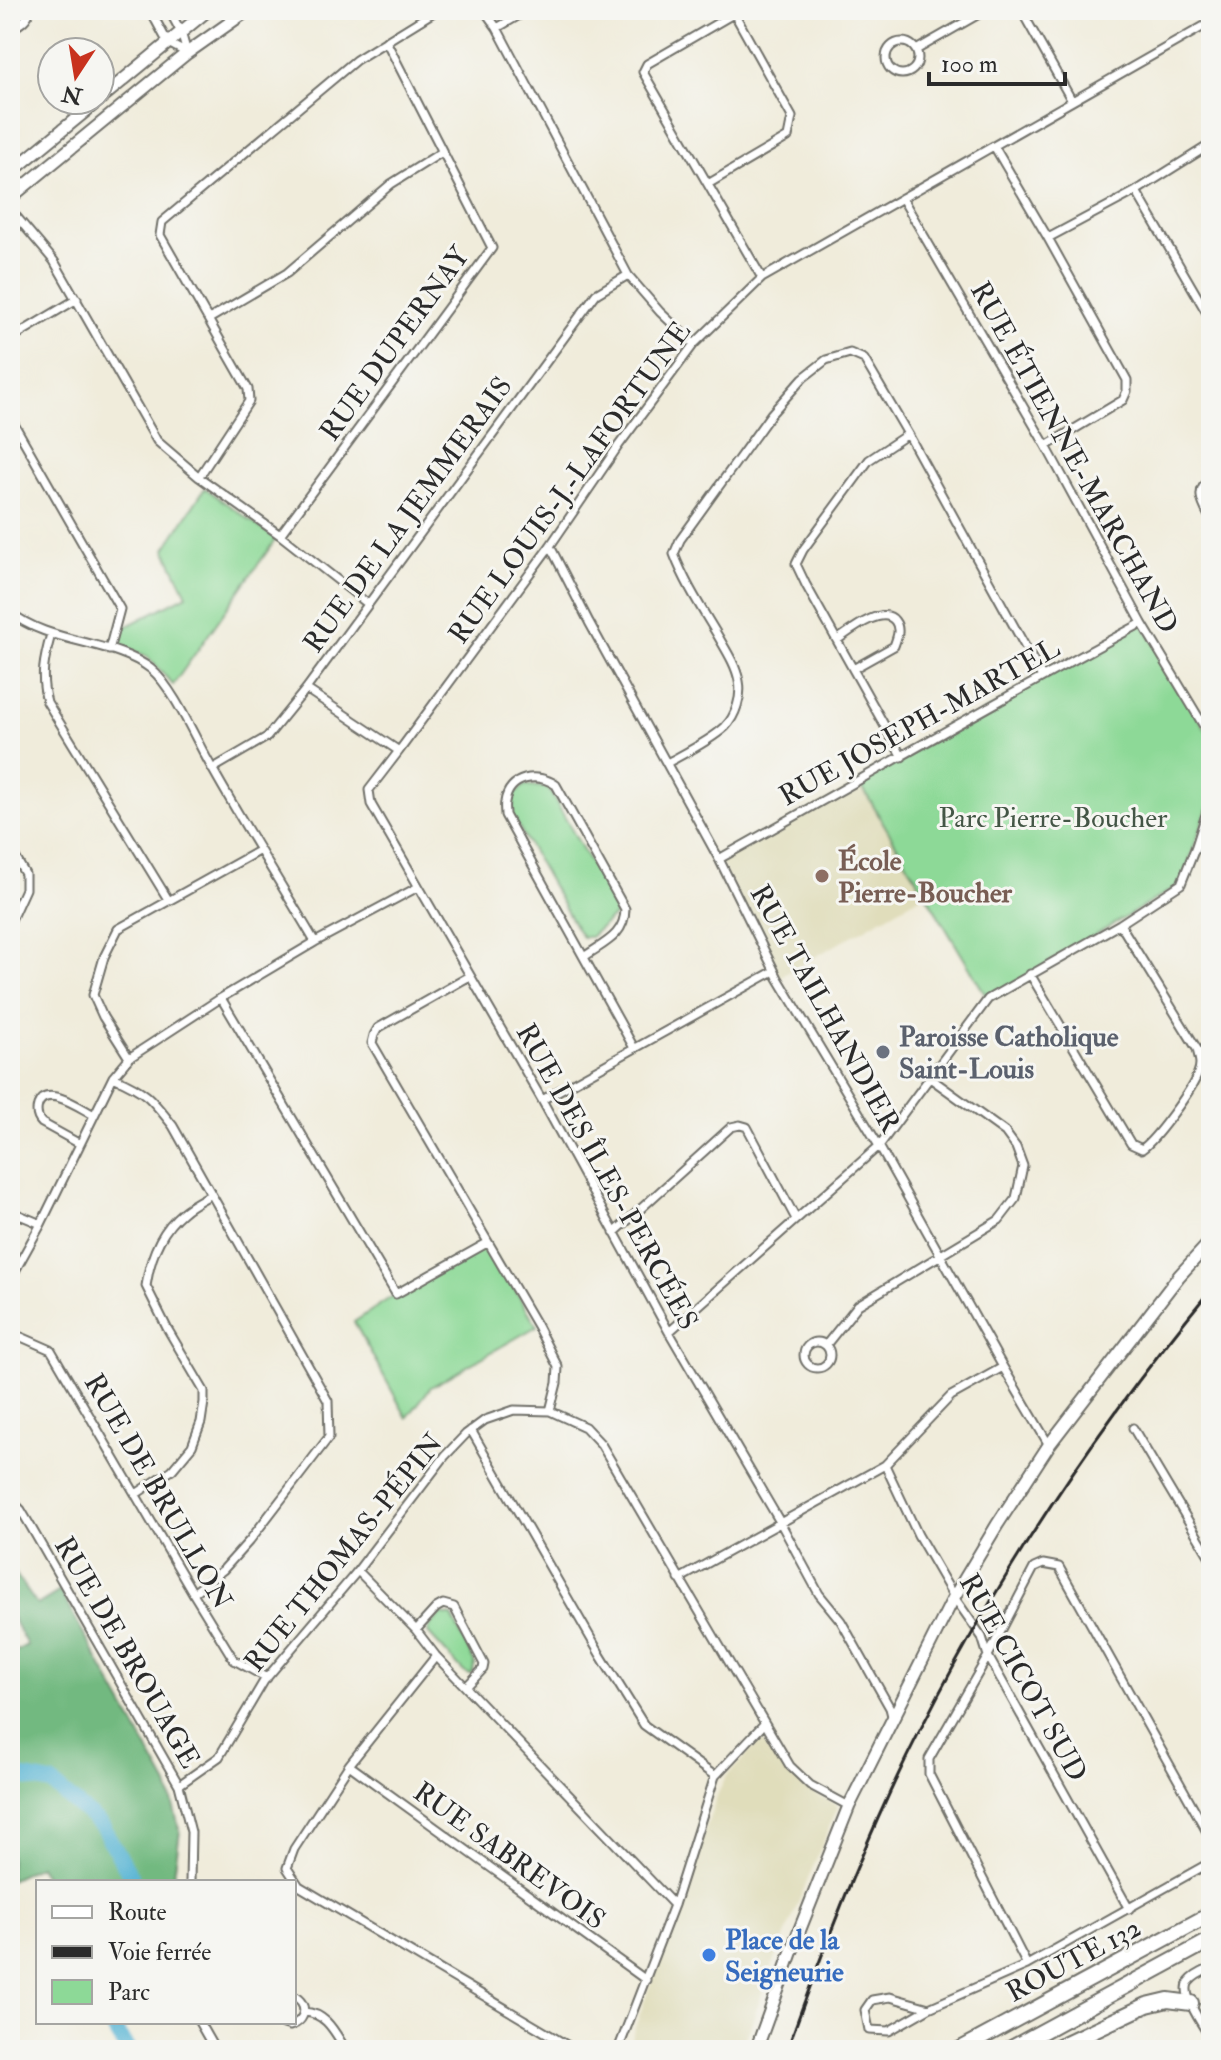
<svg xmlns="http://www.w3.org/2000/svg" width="1221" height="2060" font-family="'IM FELL Double Pica',serif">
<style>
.built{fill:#e0ddbb}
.green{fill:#8dd997;stroke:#5c8261;stroke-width:2}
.forest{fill:#72b980;stroke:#4e7256;stroke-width:2}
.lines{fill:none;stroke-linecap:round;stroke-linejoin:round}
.river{stroke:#55b3d3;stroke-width:16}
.street-casing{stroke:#706f69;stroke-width:11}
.secondary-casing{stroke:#706f69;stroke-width:15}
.highway-casing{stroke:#706f69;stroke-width:18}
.street{stroke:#fff;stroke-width:7}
.secondary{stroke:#fff;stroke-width:11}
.highway{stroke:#fff;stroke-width:14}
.rail{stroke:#2b2b2b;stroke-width:3}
.education-dot{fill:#8d6e63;stroke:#f6f6f2;stroke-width:3}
.worship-dot{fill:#6b7280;stroke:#f6f6f2;stroke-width:3}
.shop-dot{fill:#3f7fe0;stroke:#f6f6f2;stroke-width:3}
.labels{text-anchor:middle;stroke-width:6;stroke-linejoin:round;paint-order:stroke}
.street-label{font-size:28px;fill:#2b2b2b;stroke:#f6f6f2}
.park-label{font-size:28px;fill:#445646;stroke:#f6f6f2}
.education-label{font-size:28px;font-weight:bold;fill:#785e54;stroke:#f6f6f2;text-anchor:start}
.worship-label{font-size:28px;font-weight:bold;fill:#5b616d;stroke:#f6f6f2;text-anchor:start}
.shop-label{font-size:28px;font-weight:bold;fill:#366cbe;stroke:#f6f6f2;text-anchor:start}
</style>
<rect width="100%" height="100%" fill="#f6f6f2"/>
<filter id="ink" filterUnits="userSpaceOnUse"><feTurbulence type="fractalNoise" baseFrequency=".0125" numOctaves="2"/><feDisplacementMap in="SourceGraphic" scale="16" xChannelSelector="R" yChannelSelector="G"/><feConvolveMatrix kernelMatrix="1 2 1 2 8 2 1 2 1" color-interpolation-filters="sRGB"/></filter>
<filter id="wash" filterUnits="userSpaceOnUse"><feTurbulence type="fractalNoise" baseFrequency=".006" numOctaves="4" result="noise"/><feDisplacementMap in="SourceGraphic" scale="32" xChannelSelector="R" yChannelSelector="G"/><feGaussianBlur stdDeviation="1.8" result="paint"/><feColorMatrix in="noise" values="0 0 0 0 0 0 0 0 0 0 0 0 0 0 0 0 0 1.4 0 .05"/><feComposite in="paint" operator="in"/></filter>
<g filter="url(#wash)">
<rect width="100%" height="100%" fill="#f0ecdb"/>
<path class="built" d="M859,782L927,893L778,978L719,859Z
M761,1740L785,1769L809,1790L838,1806L770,1972L742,2050H627L719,1791L726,1777Z"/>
<path class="green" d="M205,488L276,539L173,685L147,656L117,645L125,627L187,595L165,549Z
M1142,623L1211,738V799L1181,884L988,999L859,782Z
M525,785L548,788L616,908V914L590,937H582L576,928L513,817C508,799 512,796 525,785Z
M487,1243L537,1326L431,1387L407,1418L354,1322L396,1294Z
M441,1614L452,1616L475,1664L472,1673L468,1674L463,1671L428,1633L430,1626Z"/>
<path class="forest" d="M10,1566L37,1605L60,1591L168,1786L180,1831L173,1882H48L39,1866L10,1880V1654L27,1645L10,1614Z"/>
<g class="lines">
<path class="river" d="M10,1775L51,1783L102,1826L131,1876L132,1882
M114,2022L115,2030L128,2050"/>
</g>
</g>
<g filter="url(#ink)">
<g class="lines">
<g class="street-casing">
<path id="street" d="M150,10L168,43L187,53
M169,10L181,32L187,53
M484,10L497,28L628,275L660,312L694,344
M740,10L647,64L643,72L762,278
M1021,10L1072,101
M497,28L528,10
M10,30C18,25 28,20 30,10
M886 58a16 16 0 1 1 32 0a16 16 0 1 1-32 0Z
M916,50L986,10
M994,146L1048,238L1127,380V391L1123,400L1046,446
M708,184L788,137L792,117L734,13
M1136,191L1211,320
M902,198L1046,446L1142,623L1211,738
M10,209L54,261L157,441L199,477L280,535L368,604
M1048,238L1136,191L1211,144
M209,319L287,273L391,184L442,152
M10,339L77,299
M10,417L120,609L109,650
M199,477L249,401L248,389L160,235L162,222L356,60L437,10
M1211,480C1193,490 1203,505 1211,520
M280,535L492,248L386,41
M550,546L589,622L719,859L778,978L879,1146L1003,1367L1049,1445
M10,612C48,644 115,640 151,669C174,688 196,741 212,768C245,827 281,884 315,942
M51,634C44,660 40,676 47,702L169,901
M837,640C849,632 883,604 895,621C901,629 897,638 894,646L853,669
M306,689L399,751L369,790L371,804L542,1100L669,1332L780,1522L819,1594L841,1621L890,1708L892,1716
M399,751L550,546L619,445L694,344L762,278L1211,22
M902,757L806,585L796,564L803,550L869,460L908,434
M667,763C685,753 710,741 725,727C736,716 742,696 739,681C736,665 726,650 718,636C702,609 685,583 674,554L680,540L771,414L803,378L826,360L850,353L864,359L908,434L1042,677
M212,769L267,737L306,689L596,294L628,275
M10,848L25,874V889L10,922
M719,859C860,780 1000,699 1142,623
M584,957C603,943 625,936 625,909L556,785C537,772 509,776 505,802C504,806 505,811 505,815L634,1048
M1030,974L1131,1144L1142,1149C1155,1140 1193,1089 1198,1073C1202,1064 1199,1058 1197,1049L1120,924
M470,976L378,1028L374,1035L372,1043L537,1326L558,1367L557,1383L550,1411
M221,998L396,1294L487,1243
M129,1058L103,1017L93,995L104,957L118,929L260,850
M113,1077C146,1091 151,1098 173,1126L328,1401L329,1437L250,1540L223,1570L193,1593
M542,1100L774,971
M80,1144L42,1123C37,1118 36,1112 38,1105C46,1083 82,1109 94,1115
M10,1211L41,1224
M614,1233L731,1127L740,1125L747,1127L796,1219
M10,1280L41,1224L113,1077L129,1058L221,998L315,942L418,887
M10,1332L51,1350L193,1593L234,1660L267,1678
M669,1332L879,1146L988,999L1120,924L1181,884L1196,846L1211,799
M804 1355a13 13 0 1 1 26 0a13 13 0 1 1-26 0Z
M826,1345L858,1305L999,1220L1016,1198L1023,1166L1016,1147L1005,1132L930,1078
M1133,1428L1211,1559
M471,1430L601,1656L644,1725L715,1776
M885,1465L918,1535L954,1597L982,1637L988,1656L1129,1909
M136,1494L172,1470L192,1446L201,1422L204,1402V1391L167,1328L146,1286C150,1258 160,1231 183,1212C191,1205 201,1200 210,1195
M10,1499L21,1510L31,1527L179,1785L191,1832L190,1882
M358,1571L416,1630L436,1656L674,1905
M679,1579L885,1465L951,1396L1003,1367
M416,1630L436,1608L443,1604L454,1607L484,1664L483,1669L467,1686
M436,1656L349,1765L294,1849L287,1868L299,1886L575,2050
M349,1765L646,1980
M179,1785L219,1757L264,1681L355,1574L445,1456L466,1434L485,1420L514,1410L550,1411L585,1427L601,1444L790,1766L810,1785L849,1806
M1027,1965L929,1774V1759L988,1656L1034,1568L1043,1564L1059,1567L1211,1839
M1211,1968C1204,1971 1194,1975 1189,1982C1180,1994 1204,2027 1211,2039
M929,2008L890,1997L872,2000L865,2010L869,2030L889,2031L929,2008L1027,1965L1211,1862
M304,2012C327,2013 335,2033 346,2050
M199,2022L215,2050
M278,2022L290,2026C306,2021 309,2004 294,1996
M618,2050L674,1905L715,1776L764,1724"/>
</g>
<g class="secondary-casing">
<path id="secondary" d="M100,99L208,10
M10,173L99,100
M10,198L187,53L248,10
M756,2050L798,1934L849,1806L954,1597L997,1525L1049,1445L1179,1276L1211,1241"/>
</g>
<g class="highway-casing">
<path id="highway" d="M959,2050L1211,1914
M1008,2050L1211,1940
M1051,2050L1147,2005L1168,2000L1191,2003"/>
</g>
<use href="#street" class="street"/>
<use href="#secondary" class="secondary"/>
<use href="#highway" class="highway"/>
<path class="rail" d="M787,2050C818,1963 851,1876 890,1792C974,1612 1085,1442 1211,1289"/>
</g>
</g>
<circle class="education-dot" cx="822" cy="876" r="8"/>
<circle class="worship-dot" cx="883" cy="1052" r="8"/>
<circle class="shop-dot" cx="709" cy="1955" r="8"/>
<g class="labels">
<g class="street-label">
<text transform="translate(394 343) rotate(-54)" y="10">RUE DUPERNAY</text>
<text transform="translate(1075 457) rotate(61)" y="10">RUE ÉTIENNE-MARCHAND</text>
<text transform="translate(569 482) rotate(-54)" y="10">RUE LOUIS-J.-LAFORTUNE</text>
<text transform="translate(407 514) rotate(-54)" y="10">RUE DE LA JEMMERAIS</text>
<text transform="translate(919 721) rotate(-29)" y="10">RUE JOSEPH-MARTEL</text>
<text transform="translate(826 1008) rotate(61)" y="10">RUE TAILHANDIER</text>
<text transform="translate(608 1176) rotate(61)" y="10">RUE DES ÎLES-PERCÉES</text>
<text transform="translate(159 1491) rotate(60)" y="10">RUE DE BRULLON</text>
<text transform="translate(343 1552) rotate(-51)" y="10">RUE THOMAS-PÉPIN</text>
<text transform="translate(128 1652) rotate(60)" y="10">RUE DE BROUAGE</text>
<text transform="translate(1024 1677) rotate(61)" y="10">RUE CICOT SUD</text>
<text transform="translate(510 1855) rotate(36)" y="10">RUE SABREVOIS</text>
<text transform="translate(1073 1959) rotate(-28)" y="10">ROUTE 132</text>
</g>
<g class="park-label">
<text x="1053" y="827">Parc Pierre-Boucher</text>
</g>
<g class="education-label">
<text x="838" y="870">École<tspan x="838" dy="32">Pierre-Boucher</tspan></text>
</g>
<g class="worship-label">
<text x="899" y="1046">Paroisse Catholique<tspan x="899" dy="32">Saint-Louis</tspan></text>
</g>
<g class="shop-label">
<text x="725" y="1949">Place de la<tspan x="725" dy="32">Seigneurie</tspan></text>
</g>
</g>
<rect width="1221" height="2060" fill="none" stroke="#f6f6f2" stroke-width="40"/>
<rect x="36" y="1880" width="260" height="144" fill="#f6f6f2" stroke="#a5a5a2" stroke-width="2"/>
<rect x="52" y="1906" width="40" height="12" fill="#ffffff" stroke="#a5a5a2" stroke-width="2"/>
<text x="108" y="1920" font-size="24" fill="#2b2b2b">Route</text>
<rect x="52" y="1946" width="40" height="12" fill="#2b2b2b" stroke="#a5a5a2" stroke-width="2"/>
<text x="108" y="1960" font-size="24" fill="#2b2b2b">Voie ferrée</text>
<rect x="52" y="1980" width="40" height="24" fill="#8dd997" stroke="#a5a5a2" stroke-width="2"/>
<text x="108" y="2000" font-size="24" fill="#2b2b2b">Parc</text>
<g transform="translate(76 76) rotate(192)"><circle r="38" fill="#f6f6f2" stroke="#a5a5a2" stroke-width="2"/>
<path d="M0-6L14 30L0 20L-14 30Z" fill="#c8321e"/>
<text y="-12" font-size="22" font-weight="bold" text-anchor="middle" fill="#2b2b2b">N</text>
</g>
<path d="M929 72v12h136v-12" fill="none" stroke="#2b2b2b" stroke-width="4"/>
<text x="941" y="72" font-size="24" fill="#2b2b2b" stroke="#f6f6f2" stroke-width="6" paint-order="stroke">100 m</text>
</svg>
